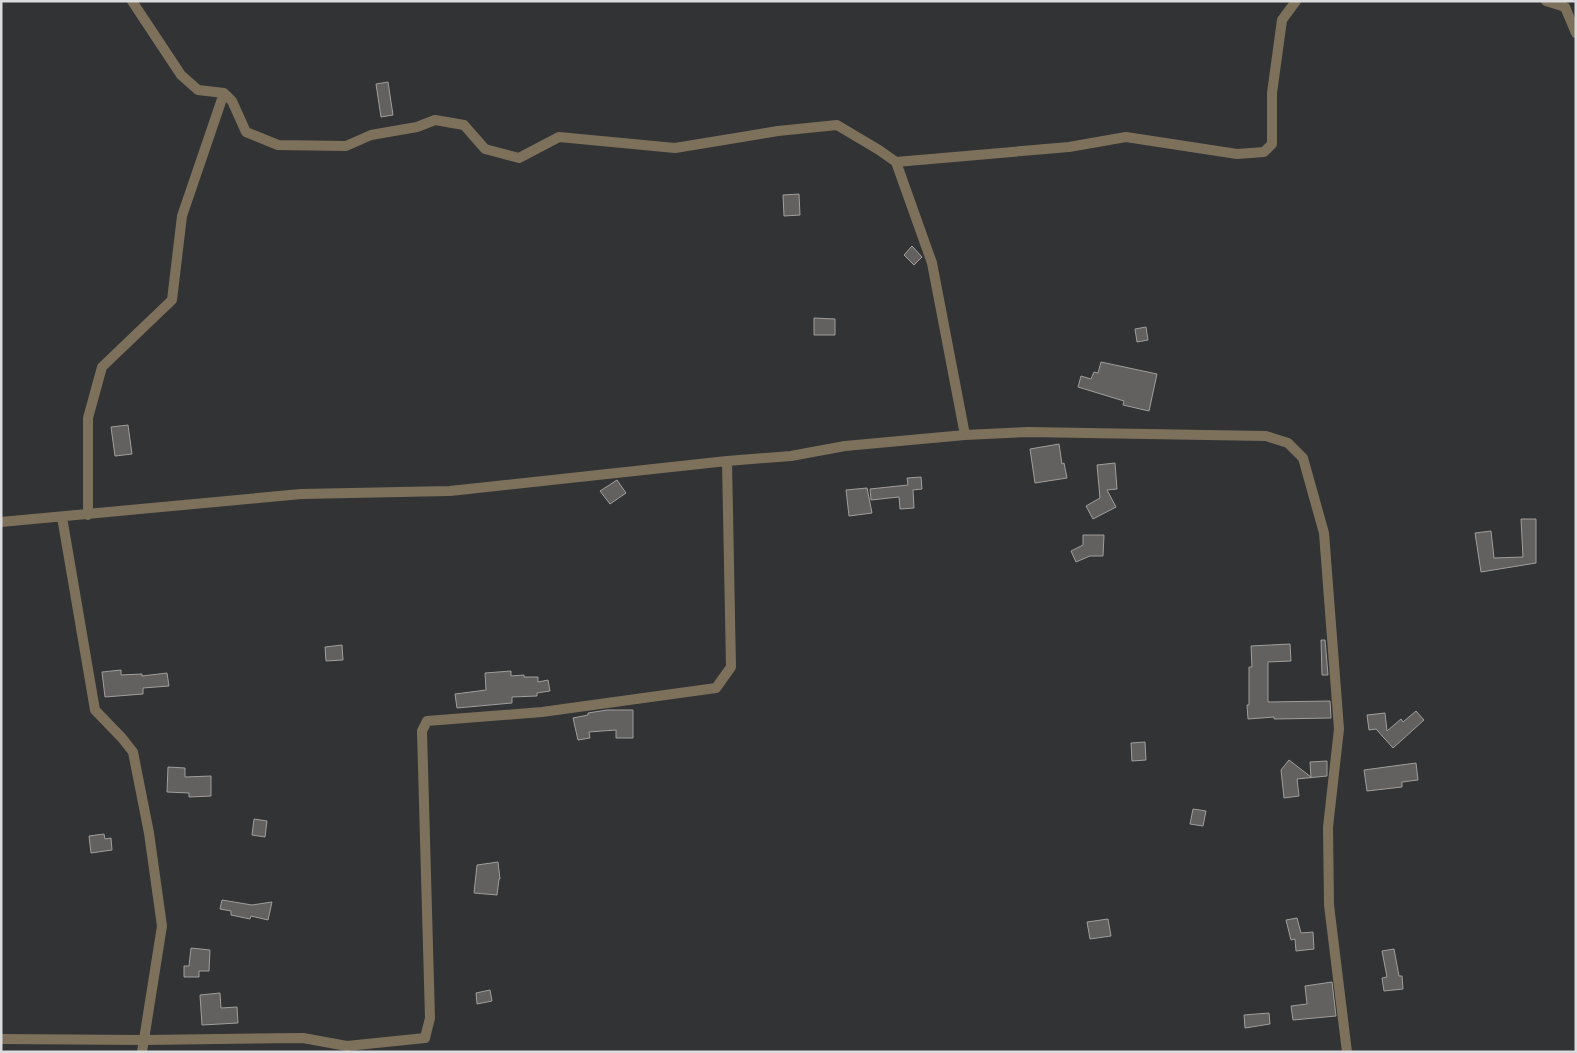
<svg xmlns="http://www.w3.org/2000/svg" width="1577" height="1053" font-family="'Alegreya Sans',sans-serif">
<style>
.building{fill:#63615f;stroke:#a19e9c}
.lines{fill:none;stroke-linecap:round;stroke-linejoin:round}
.street{stroke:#7e715b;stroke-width:10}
</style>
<rect width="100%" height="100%" fill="#313335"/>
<path class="building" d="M388,82L393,115L381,117L376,84Z
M799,194L800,215L784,216L783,195Z
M912,246L922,257L914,265L904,255Z
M814,318L835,319V335H814Z
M1146,327L1148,340L1137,342L1135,329Z
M1101,362L1157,374L1149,411L1123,405L1124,401L1078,387L1081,376L1091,379L1094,372L1098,373Z
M128,425L132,454L115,456L111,427Z
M1059,444L1062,464L1064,463L1067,478L1035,483L1030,449Z
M1115,463L1117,489L1107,490L1116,507L1093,519L1086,506L1100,498L1097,465Z
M921,477L922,489L913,490L914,508L900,509L899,497L871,500L870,489L908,485L907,478Z
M617,480L626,493L610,504L600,491Z
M867,488L872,513L849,516L846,490Z
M1521,519H1536V563L1481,572L1475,533L1491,531L1494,558L1523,557Z
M1083,535H1104L1103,556H1090L1076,562L1071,551L1083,545Z
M1321,640H1325L1328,675H1322Z
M1290,644L1291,661L1268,662V702L1330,701L1331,718L1274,719V717L1248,719L1247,705H1249V667H1252L1251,646Z
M342,645L343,660L326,661L325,647Z
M121,670V675L142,674V676L167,673L169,686L143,688V694L105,697L102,672Z
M511,671V676L524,675V677H538V682L548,680L550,691L537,693V696L512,697V703L457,708L455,694L486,690L485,673Z
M607,710H633V738H616V730L589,732L590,738L578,740L573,718L588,715V713Z
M1416,711L1424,720L1393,748L1376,729L1369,730L1367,715L1385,713L1387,731L1401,719L1403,722Z
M1145,742L1146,760L1132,761L1131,743Z
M1289,760L1311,777L1310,762L1327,761V776L1297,779L1299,796L1284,798L1281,770Z
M1416,763L1418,780L1402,782V787L1367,791L1364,770Z
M168,767L185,768V777L211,776V796L189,797V793L167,792Z
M1193,809L1206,811L1203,826L1190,824Z
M254,819L267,821L265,837L252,835Z
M104,834L105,839L111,838L112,850L91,853L89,836Z
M498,862L500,879H499L497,895L474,893L477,865Z
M222,900L252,905L272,902L268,920L251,916L250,919L231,915V911L220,909Z
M1297,918L1301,933L1313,932L1314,949L1296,951L1295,939L1291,940L1286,920Z
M1108,919L1111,936L1090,939L1087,922Z
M191,948L210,950L209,971H199V977H184V966H189Z
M1394,949L1399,976H1402L1403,989L1384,991L1382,978L1387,977L1382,951Z
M1332,982L1336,1016L1293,1020L1291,1006L1307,1004L1305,986Z
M490,990L492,1001L477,1004L476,993Z
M220,993L221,1008L237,1007L238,1023L202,1025L200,995Z
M1269,1013L1270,1024L1245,1028L1244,1015Z"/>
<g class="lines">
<path class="street" d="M132,1L181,75L198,90L224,93L232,101L246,132L278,145L346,146L371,135L417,127L435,120L464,125L485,149L519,158L559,137L675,148L778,131L837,125L879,150L896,162L932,263L965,435
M1546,1L1565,7L1576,33
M896,162L1069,147L1126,137L1237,154L1264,152L1272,144V93L1282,20L1296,1
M88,515V418L102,367L172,300L182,216L224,93
M62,517L95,710L122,738L133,752L149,833L162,926L142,1052
M1,522L301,494L450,491L727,461L791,456L845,446L965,435L1028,432L1266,436L1288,443L1303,458L1324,533L1339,729L1328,827L1329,905L1347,1052
M1,1039L145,1040L303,1038L347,1046L425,1038L430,1018L422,731L427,721L542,712L716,688L731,667L727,461"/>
</g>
<rect width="1577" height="1053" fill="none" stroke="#dbdcdd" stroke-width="5"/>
</svg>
